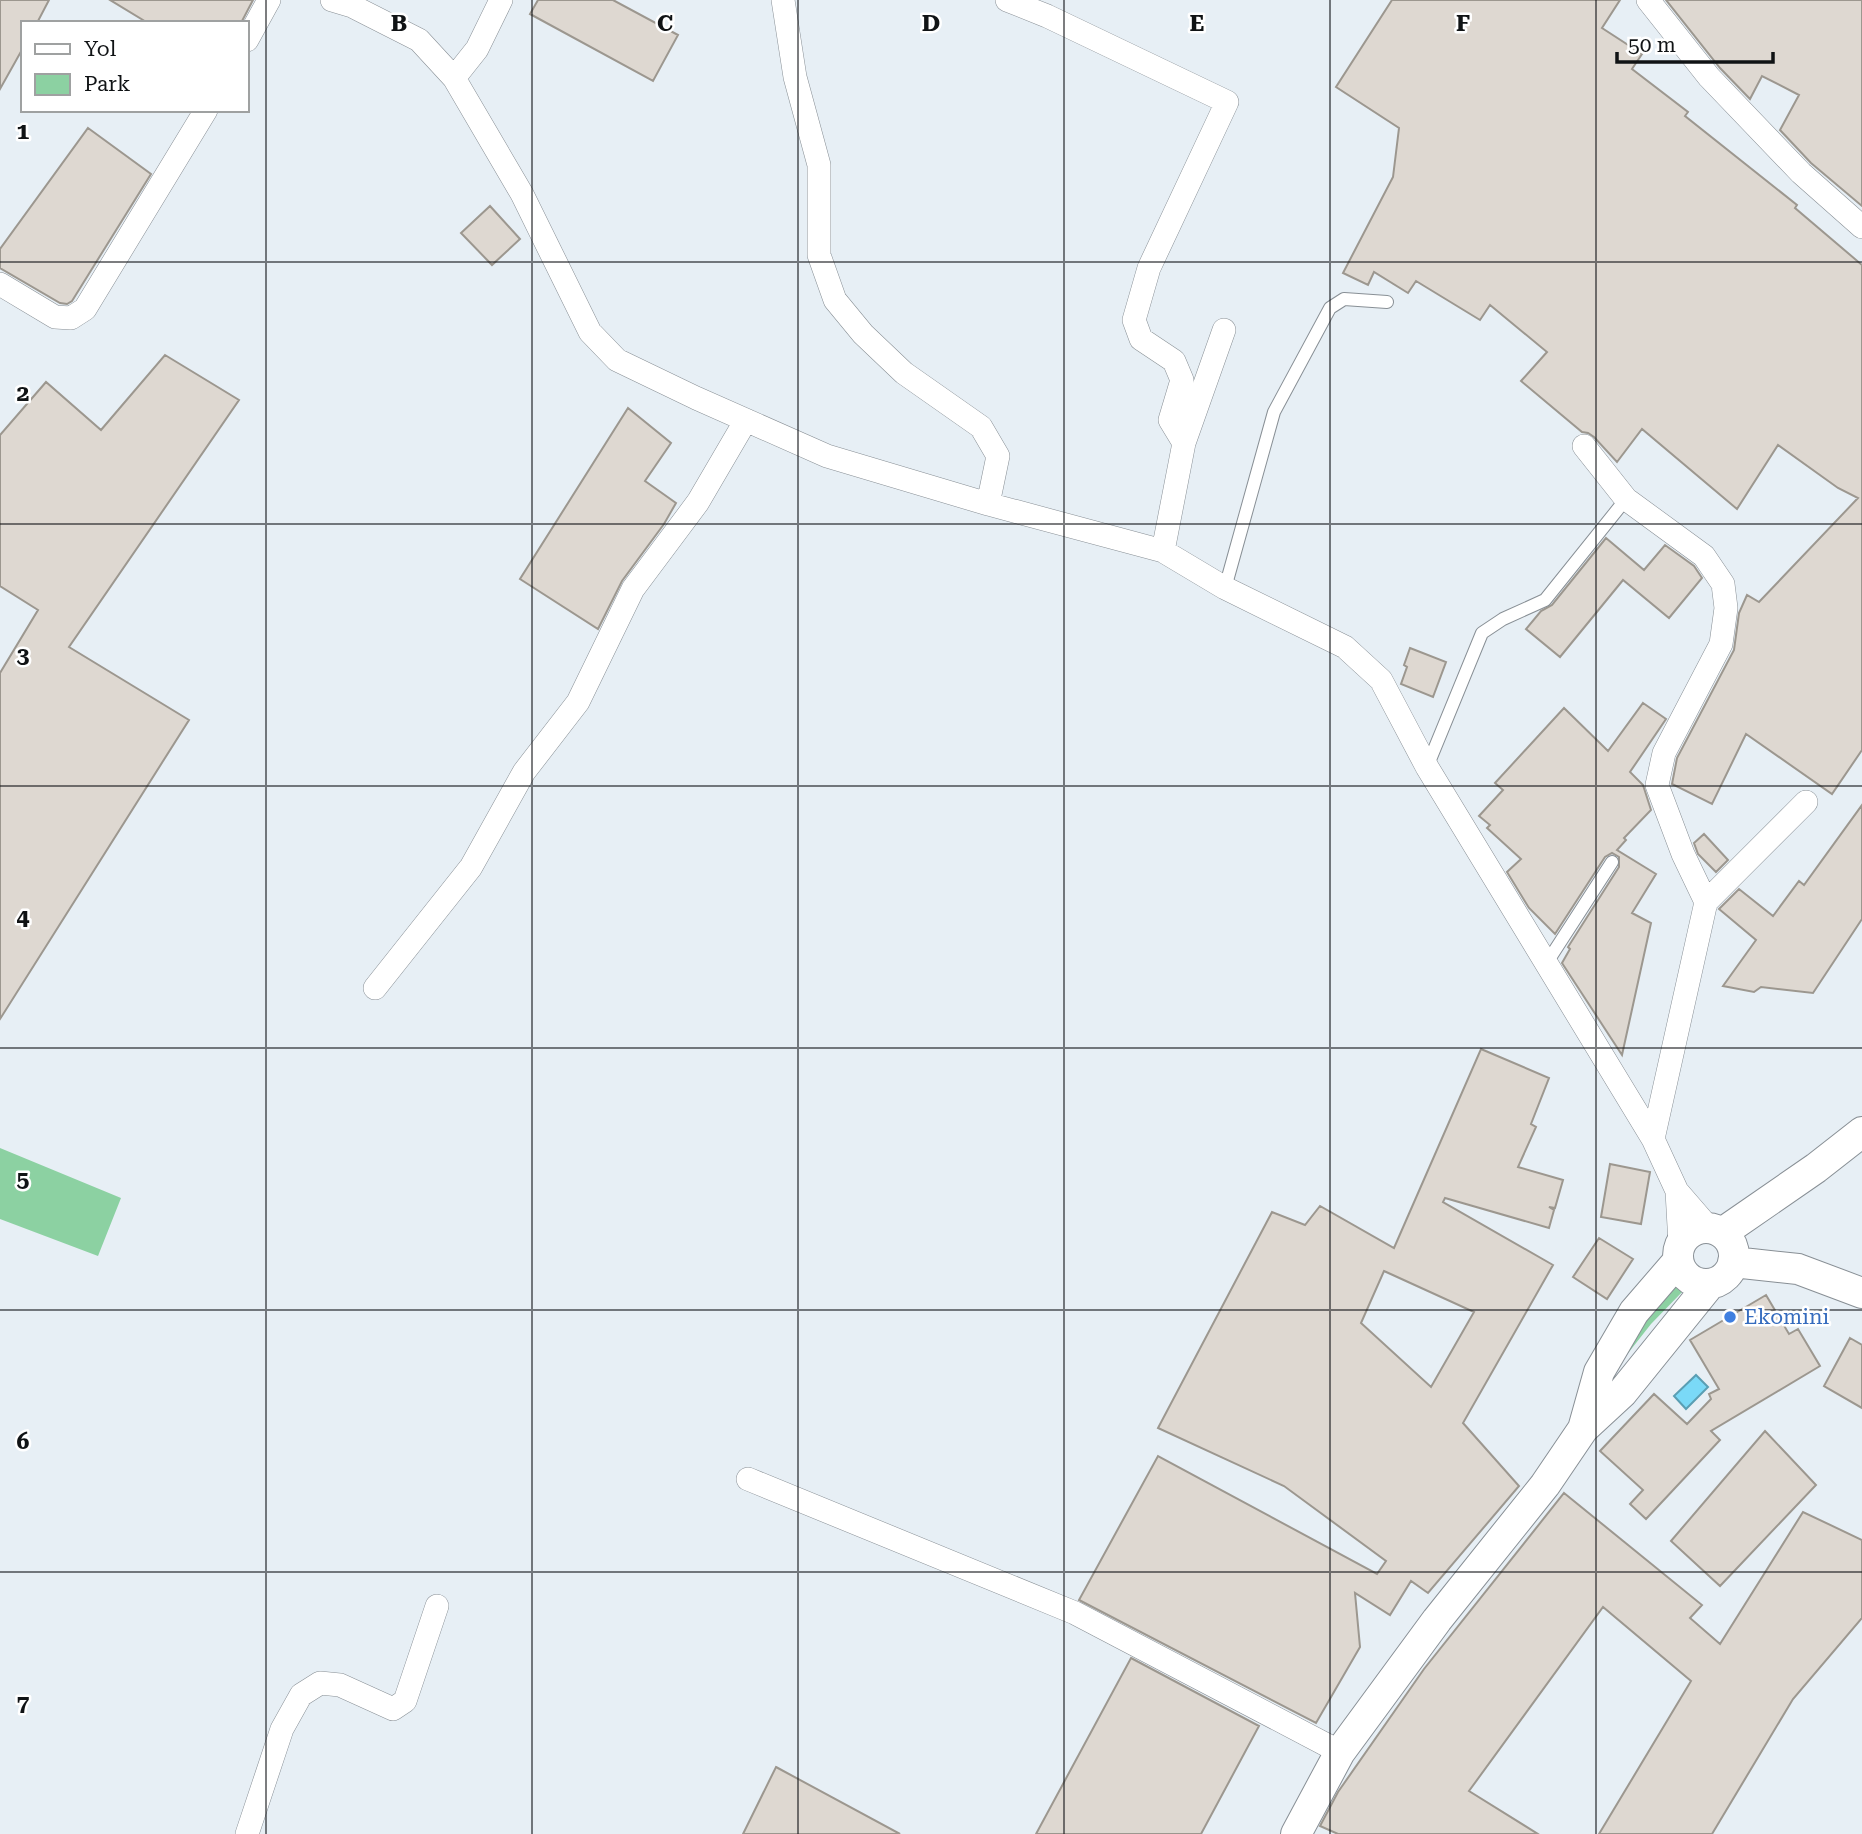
<svg xmlns="http://www.w3.org/2000/svg" width="1862" height="1834" font-family="'Roboto Serif',serif">
<style>
.green{fill:#8cd1a2}
.water{fill:#7ad9f7;stroke:#5a9eb3;stroke-width:2}
.building{fill:#ded8d1;stroke:#9c978f;stroke-width:2;fill-rule:evenodd}
.lines{fill:none;stroke-linecap:round;stroke-linejoin:round}
.service-casing{stroke:#888f95;stroke-width:14}
.minor-casing{stroke:#888f95;stroke-width:24}
.tertiary-casing{stroke:#888f95;stroke-width:32}
.service{stroke:#fff;stroke-width:12}
.minor{stroke:#fff;stroke-width:23}
.tertiary{stroke:#fff;stroke-width:30}
.grid{fill:none;stroke:#101315;stroke-width:2;stroke-opacity:0.55}
.shop-dot{fill:#3f7fe0;stroke:#fff;stroke-width:2.5}
.labels{text-anchor:middle;stroke-width:5;stroke-linejoin:round;paint-order:stroke}
.shop-label{font-size:21px;fill:#366cbe;stroke:#fff;text-anchor:start}
.grid-label{font-size:23px;text-anchor:middle;font-weight:bold;fill:#101315;stroke:#fff;stroke-width:5;stroke-linejoin:round;paint-order:stroke}
</style>
<rect width="100%" height="100%" fill="#e7eff5"/>
<path class="green" d="M0,1148L121,1198L98,1256L0,1219Z
M1674,1278L1685,1289L1651,1324L1614,1371L1639,1319Z"/>
<path class="water" d="M1696,1375L1708,1387L1686,1409L1674,1396Z"/>
<path class="building" d="M0,0H49L37,23H23V48L0,89Z
M110,0H253L241,23H148Z
M538,0H613L678,35L653,81L530,14Z
M1392,0H1620L1602,28L1642,54L1632,69L1688,112L1685,116L1797,205L1795,208L1862,265V750L1832,794L1746,734L1712,804L1672,784L1677,758L1734,650L1739,613L1747,595L1759,602L1858,498L1838,488L1778,445L1737,509L1642,429L1617,462L1594,437L1588,433L1582,432L1521,381L1547,352L1490,305L1480,320L1416,281L1408,293L1374,272L1368,285L1343,273L1393,177L1399,128L1336,87Z
M1666,0H1862V206L1811,163L1780,130L1799,95L1762,76L1750,99L1720,68Z
M88,128L151,174L72,301L67,304L60,303L0,268V249Z
M490,206L520,239L492,265L461,233Z
M165,355L239,400L69,647L189,720L0,1019V673L38,610L0,586V435L46,382L101,430Z
M628,408L671,443L645,481L676,503L664,524L622,581L598,629L520,579Z
M1606,538L1644,570L1665,545L1694,566L1702,578L1669,618L1623,580L1560,657L1526,629L1541,611L1552,605Z
M1410,648L1446,662L1433,697L1401,684L1407,667L1404,665Z
M1643,703L1666,719L1630,772L1643,785L1651,810L1624,838L1626,840L1617,850L1656,874L1632,913L1651,923L1622,1055L1562,963L1570,949L1568,947L1619,867V857L1612,853L1605,857L1555,934L1529,908L1507,872L1521,859L1487,828L1490,825L1479,816L1503,790L1495,783L1564,708L1608,751Z
M1862,805V919L1813,993L1761,987L1754,992L1723,986L1756,940L1719,909L1739,889L1773,916L1799,881L1804,885Z
M1704,834L1728,860L1716,872L1698,854L1694,843Z
M1481,1049L1549,1078L1531,1124L1536,1127L1518,1167L1563,1180L1555,1208L1549,1207L1554,1210L1549,1228L1445,1198L1443,1202L1553,1265L1463,1423L1519,1486L1428,1593L1411,1581L1390,1615L1355,1593L1360,1647L1316,1723L1079,1600L1158,1456L1377,1574L1386,1561L1284,1486L1158,1428L1272,1212L1305,1225L1320,1206L1394,1248ZM1384,1271L1474,1312L1431,1387L1361,1323Z
M1610,1164L1650,1172L1641,1224L1601,1217Z
M1599,1238L1633,1259L1607,1299L1573,1277Z
M1766,1295L1789,1334L1798,1329L1820,1366L1711,1431L1720,1440L1646,1519L1630,1504L1643,1490L1600,1451L1654,1394L1687,1424L1711,1399L1709,1394L1719,1389L1690,1340Z
M1850,1338L1862,1345V1408L1824,1386Z
M1765,1431L1816,1485L1720,1586L1671,1541Z
M1564,1493L1702,1605L1690,1618L1720,1644L1803,1512L1862,1540V1618L1793,1699L1712,1834H1599L1691,1681L1603,1607L1469,1791L1538,1834H1338L1320,1826L1338,1792L1424,1669Z
M1131,1658L1259,1726L1201,1834H1036Z
M776,1767L900,1834H743Z"/>
<g class="lines">
<g class="service-casing">
<path id="service" d="M1225,588L1274,412L1330,308L1344,299L1387,302
M1427,767L1482,633L1503,619L1545,600L1626,499
M1546,964L1612,862"/>
</g>
<g class="minor-casing">
<path id="minor" d="M332,0L352,6L419,40L454,78L522,194L590,332L617,360L696,398L827,456L988,504L1163,551L1225,588L1345,647L1381,680L1427,767L1653,1139L1677,1191L1709,1228
M783,0L795,77L819,165V255L835,300L863,334L904,373L981,427L998,456L988,504
M1007,0L1047,16L1227,102L1149,268L1134,320L1141,339L1174,361L1182,380L1170,420L1184,443
M1648,0L1709,77L1801,173L1862,227
M247,40L269,0
M454,78L477,49L501,0
M0,284L55,317L71,318L85,309L206,110
M1584,446L1626,499L1704,556L1723,584L1726,608L1721,644L1664,753L1657,785L1683,854L1706,902L1653,1139
M1163,551L1184,443L1224,330
M1706,902L1806,802
M375,988L471,867L524,772L578,702L633,589L698,502L746,420
M1677,1191L1680,1244
M748,1479L1075,1613L1340,1752
M247,1834L282,1729L301,1695L320,1683L340,1685L393,1709L405,1701L437,1606"/>
</g>
<g class="tertiary-casing">
<path id="tertiary" d="M1678 1256a28 28 0 1 1 56 0a28 28 0 1 1-56 0Z
M1722,1233L1816,1168L1862,1132
M1733,1262L1798,1269L1862,1293
M1583,1429L1599,1372L1634,1312L1678,1261
M1296,1834L1340,1752L1437,1620L1545,1485L1583,1429L1622,1393L1710,1284"/>
</g>
<use href="#service" class="service"/>
<use href="#minor" class="minor"/>
<use href="#tertiary" class="tertiary"/>
</g>
<path class="grid" d="M266,0V1834M532,0V1834M798,0V1834M1064,0V1834M1330,0V1834M1596,0V1834M0,262H1862M0,524H1862M0,786H1862M0,1048H1862M0,1310H1862M0,1572H1862"/>
<circle class="shop-dot" cx="1730" cy="1317" r="7"/>
<g class="labels">
<g class="shop-label">
<text x="1744" y="1324">Ekomini</text>
</g>
</g>
<g class="grid-label">
<text x="399" y="31">B</text>
<text x="665" y="31">C</text>
<text x="931" y="31">D</text>
<text x="1197" y="31">E</text>
<text x="1463" y="31">F</text>
<text x="23" y="139">1</text>
<text x="23" y="401">2</text>
<text x="23" y="663">3</text>
<text x="23" y="925">4</text>
<text x="23" y="1187">5</text>
<text x="23" y="1449">6</text>
<text x="23" y="1711">7</text>
</g>
<rect x="21" y="21" width="228" height="91" fill="#ffffff" stroke="#9fa1a1" stroke-width="2"/>
<rect x="35" y="44" width="35" height="10" fill="#ffffff" stroke="#9fa1a1" stroke-width="2"/>
<text x="84" y="56" font-size="21" fill="#101315">Yol</text>
<rect x="35" y="74" width="35" height="21" fill="#8cd1a2" stroke="#9fa1a1" stroke-width="2"/>
<text x="84" y="91" font-size="21" fill="#101315">Park</text>
<path d="M1617 52v10h156v-10" fill="none" stroke="#101315" stroke-width="3.5"/>
<text x="1628" y="52" font-size="21" fill="#101315" stroke="#ffffff" stroke-width="5" paint-order="stroke">50 m</text>
</svg>
